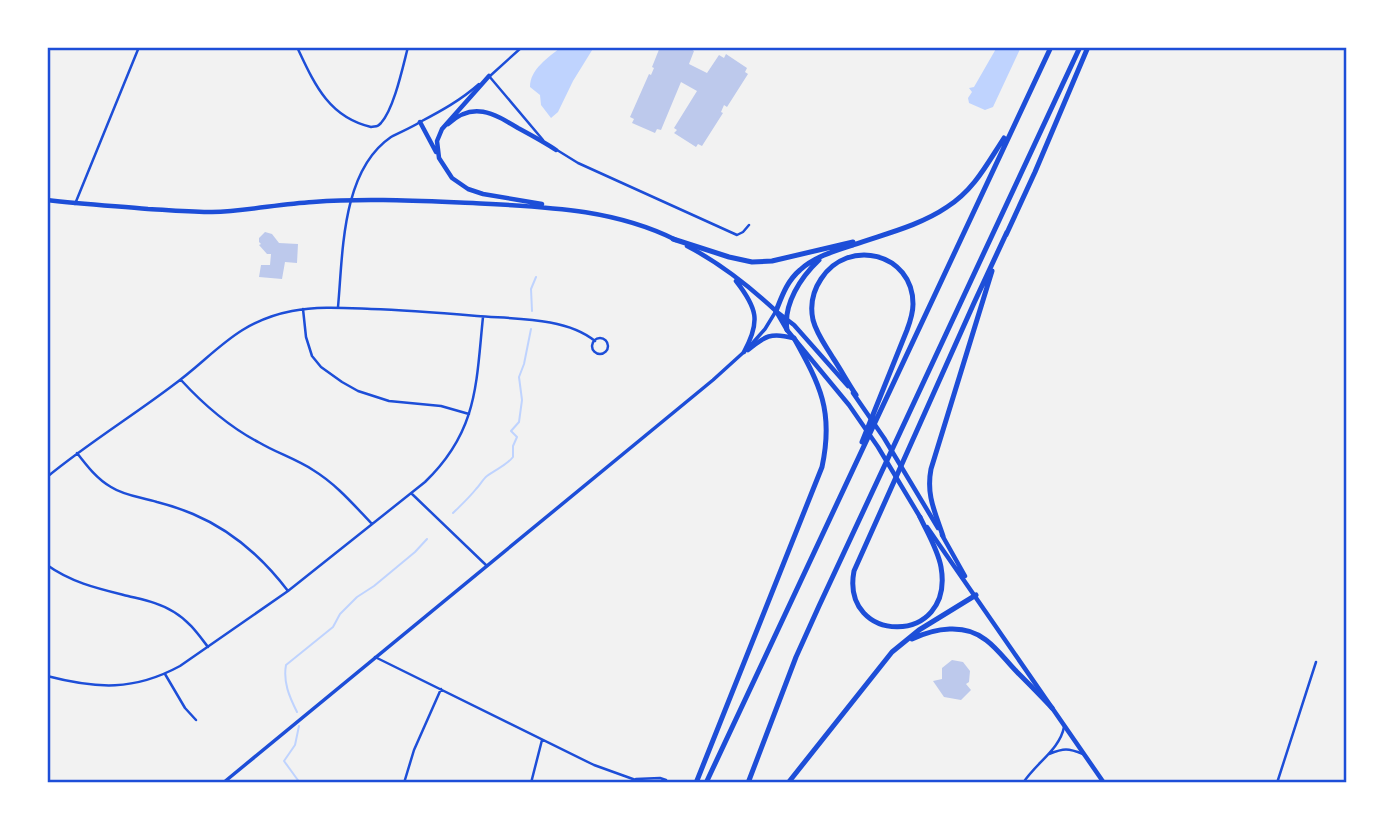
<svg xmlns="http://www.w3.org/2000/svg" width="1394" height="830" font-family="'Source Sans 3',sans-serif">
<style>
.water{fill:#bfd3fe}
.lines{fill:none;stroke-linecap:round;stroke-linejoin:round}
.stream{stroke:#bfd3fe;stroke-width:2}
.building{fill:#bdc9ec}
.minor{stroke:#1d4ed8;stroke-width:2.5}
.tertiary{stroke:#1d4ed8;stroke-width:3.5}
.primary{stroke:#1d4ed8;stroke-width:4.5}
.trunk{stroke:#1d4ed8;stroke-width:4.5}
.motorway{stroke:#1d4ed8;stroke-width:5}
.neatline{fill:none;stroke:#1d4ed8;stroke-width:2.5}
</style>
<rect width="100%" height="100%" fill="#f2f2f2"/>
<path class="water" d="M561,47H594L573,81L558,112L551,118L541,105L540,95L530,87C530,69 548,58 561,47Z
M997,47H1021L993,107L985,110L969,103L968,98L972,92L969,88L974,87Z"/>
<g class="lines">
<path class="stream" d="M532,311L531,289L536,277
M453,513C461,505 469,498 476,489C480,485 483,479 487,476C496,469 506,466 513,457V446L517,437L511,431L519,422L522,400L519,377L524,364L531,329
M297,712C289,696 283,682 286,665L333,627L340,614L357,597L374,586L415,552L427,539
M299,726L295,745L284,761L300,783"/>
</g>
<path class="building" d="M660,47H692L691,49L694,51L689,64L707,73L719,55L724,58L726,54L747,68L745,72L748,74L727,107L724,105L721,112L723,113L702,146L698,144L696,147L674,133L677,130L674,128L697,91L681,82L661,130L657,129L655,133L632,123L634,119L630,117L649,74L651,75L654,68L652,67Z
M265,232L272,234L279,243L298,244L297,263L285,262L282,279L259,277L261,265H270L271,254H267L259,245L261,244L259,242V238Z
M952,660L963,662L970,671L969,682L966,684L971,690L961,700L944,697L933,681L942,679V668Z"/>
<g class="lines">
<path class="minor" d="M297,47C314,83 328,117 371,127C377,126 377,127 381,123C394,109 403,66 408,47
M489,76L543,140
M490,76L522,47
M557,150L578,163L737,235L743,232L749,225
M75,204L139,47
M338,307C343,254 341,171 391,137C400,132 411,128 420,122C441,111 461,100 479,84
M303,309L306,337L312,356L321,367L342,382L358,391L389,401L441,406L469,414
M592 346a8 8 0 1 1 16 0a8 8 0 1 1-16 0Z
M181,380C204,405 229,427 260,443C277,453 296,459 313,470C336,484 353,504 372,524
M77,453C87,466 97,479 111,487C125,496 141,497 157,502C169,505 181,509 193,514C231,530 263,558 288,591
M47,477C87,444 131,417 172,386C215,355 235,322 292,311C318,306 345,308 371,309C407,310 442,313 477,316C514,319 566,317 595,341
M411,493L487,566
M47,565C72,583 100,589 128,596C144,600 160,603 174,612C189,621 198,634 208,647
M375,657L594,765L644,783
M165,674L185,708L196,720
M47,676C97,689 134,691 180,666L288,591L425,482C478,431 476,384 483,317
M1049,754C1064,748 1068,748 1083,754
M636,779L660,778L666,780L667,783
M404,783L414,750L441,689
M531,783L542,740
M1023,783C1036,763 1060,749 1064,727
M1277,783L1316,662"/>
<path class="tertiary" d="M750,346L765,329L776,311
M223,783L713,380L745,351"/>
<path class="primary" d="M489,76L442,129L437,141L439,158L452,178L468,189L483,194L542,204
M420,122L436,152
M448,124C473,101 493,113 518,128C531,135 544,142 556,150
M47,200C81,204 114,206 148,209C169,210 191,212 212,212C246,211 279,204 313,202C366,198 420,201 473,203C543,207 612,208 676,240
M687,246C720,263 749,286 776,311
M736,281C757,308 761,321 744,352
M748,350C765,336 771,332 793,338"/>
<path class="trunk" d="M776,311L787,330L849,405L878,447L920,517
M777,312L794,325L848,386
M853,393L884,438L938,528
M927,527L1104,783
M942,535L965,576"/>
<path class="motorway" d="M1006,235L1035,172L1088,47
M673,239L729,257L752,262L772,261L853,242
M776,311C782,296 787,281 800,270C814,257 834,251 853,245C884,234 919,226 947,207C974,190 987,164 1004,138
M787,330C783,304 801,277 819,260
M856,395C848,383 841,370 833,358C826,346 817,335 813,320C810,306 813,291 821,279C848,237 913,253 913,304C913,313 910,322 907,330L862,442
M920,517C927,532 938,550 941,567C955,647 840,645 854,571L974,303L1007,232
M943,536C935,512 926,495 931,469L992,271
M912,639C935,628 965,623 986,640C998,649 1007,662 1017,672C1029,684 1041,696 1052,708
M696,783L822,467C834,411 820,385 794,338
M706,783L1051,47
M748,783L796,657L819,606L1080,47
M788,783L892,652L919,630L976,595"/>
</g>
<rect width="1394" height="830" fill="none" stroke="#ffffff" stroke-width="98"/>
<rect x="49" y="49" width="1296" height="732" class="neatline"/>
</svg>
